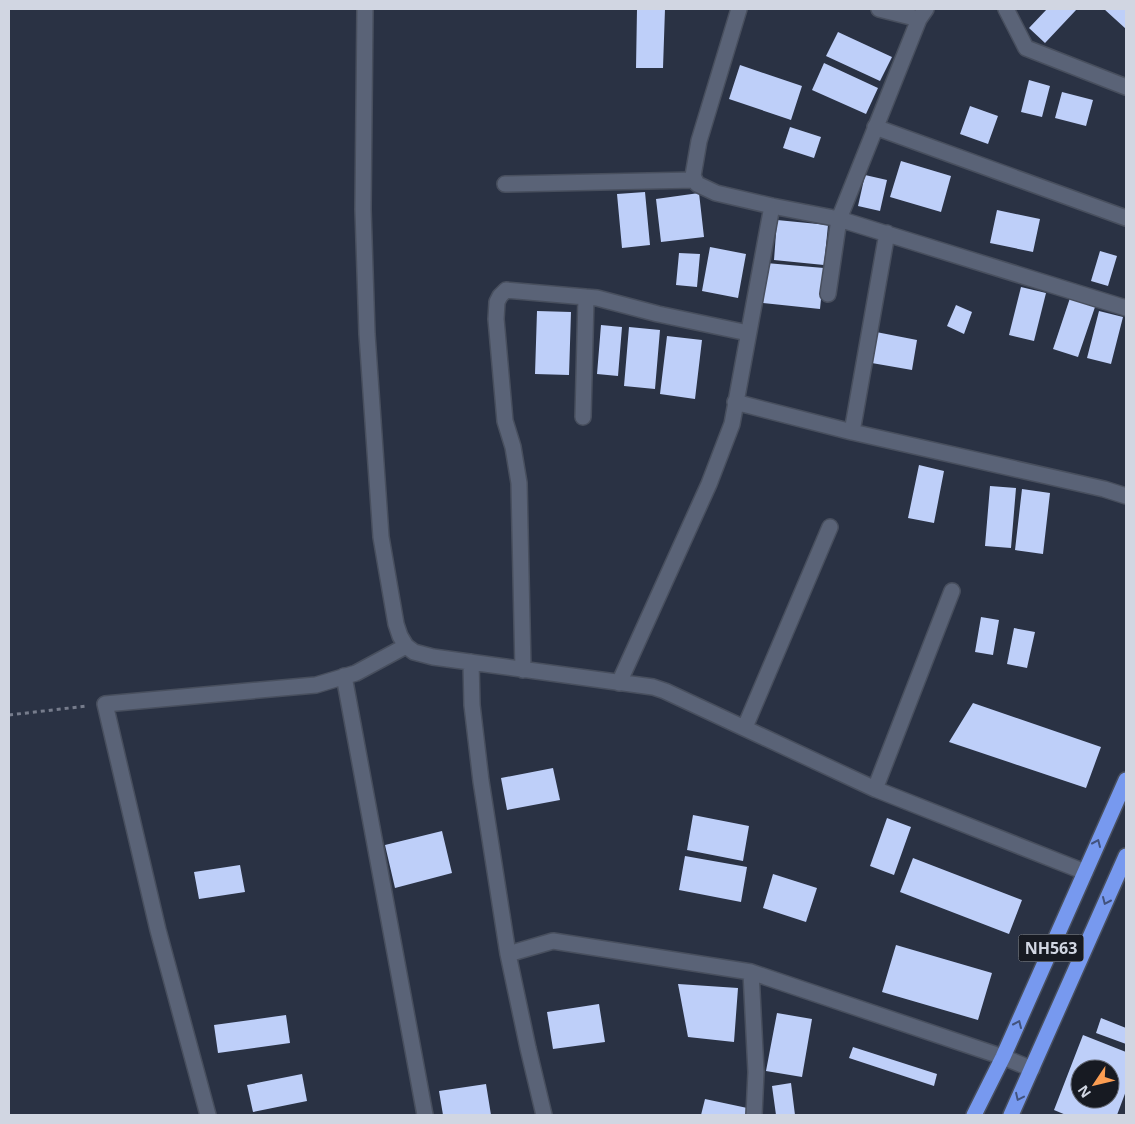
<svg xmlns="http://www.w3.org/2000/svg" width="1135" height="1124" font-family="'Open Sans',sans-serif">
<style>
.building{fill:#becff9;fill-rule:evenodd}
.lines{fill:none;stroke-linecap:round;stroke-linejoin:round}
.street-casing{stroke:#484f5e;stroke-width:18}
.highway-casing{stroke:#484f5e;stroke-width:18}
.path{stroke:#767c8c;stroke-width:3;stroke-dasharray:4 4;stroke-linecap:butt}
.street{stroke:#5a6377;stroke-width:15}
.highway{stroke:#7799ef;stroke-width:15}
.oneway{stroke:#42537e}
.labels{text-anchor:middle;stroke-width:5;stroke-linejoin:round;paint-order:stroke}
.shield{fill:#171a22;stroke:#999ea8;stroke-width:1}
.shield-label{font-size:16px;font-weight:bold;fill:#d1d6e2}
</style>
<rect width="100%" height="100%" fill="#2a3244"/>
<path class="building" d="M637,9H665L663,68H636Z
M1047,9H1077L1045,43L1029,28Z
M1104,9H1126V29Z
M838,32L892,57L880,81L826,56Z
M824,63L878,88L866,114L812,90Z
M740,65L802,86L791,120L729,99Z
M1029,80L1050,86L1042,117L1021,112Z
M1062,92L1093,100L1086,126L1055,118Z
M970,106L998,116L988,144L960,134Z
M790,127L821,137L814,158L783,148Z
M901,161L951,176L941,212L890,197Z
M865,175L887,180L880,211L858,206Z
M645,192L650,245L622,248L617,194Z
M699,193L704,237L661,242L656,199Z
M997,210L1040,219L1033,252L990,243Z
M777,220L828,225L824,265L774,260Z
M710,247L746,254L738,298L702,291Z
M1100,251L1117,256L1108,286L1091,281Z
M679,253L700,254L697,287L676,285Z
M766,263L824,268L820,309L763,303Z
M1021,287L1046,293L1034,341L1009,335Z
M1070,298L1095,307L1078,357L1053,349Z
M956,305L972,312L964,334L947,326Z
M537,311L571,312L569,375L535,374Z
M1099,311L1123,317L1111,364L1087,358Z
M601,325L622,327L618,376L597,374Z
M629,327L660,330L655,389L624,386Z
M871,331L917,340L912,370L866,362Z
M667,336L702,340L695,399L660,394Z
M919,465L944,471L934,523L908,518Z
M990,486L1016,488L1011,548L985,546Z
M1022,489L1050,493L1043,554L1015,550Z
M981,617L999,620L993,655L975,652Z
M1014,628L1035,632L1027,668L1007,664Z
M973,703L1101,747L1086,788L949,742Z
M553,768L560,800L507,810L501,778Z
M693,815L749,826L743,861L687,850Z
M887,818L911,827L894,875L870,866Z
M442,831L452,873L395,888L385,845Z
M685,856L747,867L741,902L679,890Z
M913,858L1022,900L1009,934L900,892Z
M240,865L245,892L199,899L194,872Z
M773,874L817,888L806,922L763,908Z
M896,945L992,973L978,1020L882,992Z
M678,984L738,988L734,1042L688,1037Z
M599,1004L605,1042L553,1049L547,1012Z
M777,1013L812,1019L802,1077L766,1071Z
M286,1015L290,1043L218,1053L214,1025Z
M1101,1018L1126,1028V1044L1096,1033Z
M1083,1035L1126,1052V1091L1117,1115H1066L1054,1110ZM1080,1069H1110V1099H1080Z
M853,1047L937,1074L934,1086L849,1058Z
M302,1074L307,1101L253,1112L247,1085Z
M791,1083L795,1115H776L772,1086Z
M486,1084L491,1115H443L439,1091Z
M705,1099L752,1109L750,1115H701Z"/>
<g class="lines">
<g class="street-casing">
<path id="street" d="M365,9L363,209L367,334L381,537L396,624L400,636L406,646L414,652L433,657L653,687L665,691L875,789L1085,872
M739,9L699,141L693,176L697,184L716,193L772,206L839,219L1126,308
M879,9L919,19
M1006,9L1026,48L1126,87
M875,127L1126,218
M505,184L695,180
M828,294L839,219L919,19L926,9
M735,402L852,432L1104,489L1126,496
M583,417L586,297
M852,432L887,233
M471,662L472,705L481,781L508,954L528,1048L544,1115
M523,670L519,483L513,447L505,421L496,319L497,302L500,296L506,290L597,298L658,314L748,333
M344,676L425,1115
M619,683L709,484L732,424L772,206
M745,727L830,527
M875,789L952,591
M508,954L553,941L751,972L1003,1057L1032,1069
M751,972L756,1072L754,1115
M208,1115L158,930L105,704L316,685L356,673L406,646"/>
</g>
<g class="highway-casing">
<path id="highway" d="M974,1115L1003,1057L1126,780
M1011,1115L1126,856"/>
</g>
<path class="path" d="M9,715L87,706"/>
<use href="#street" class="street"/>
<use href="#highway" class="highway"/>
</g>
<defs><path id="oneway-chevron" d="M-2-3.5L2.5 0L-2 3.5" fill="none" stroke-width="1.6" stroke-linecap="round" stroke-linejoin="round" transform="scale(1.25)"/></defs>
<g class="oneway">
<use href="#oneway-chevron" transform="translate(1097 843) rotate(-66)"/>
<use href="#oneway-chevron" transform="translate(1106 901) rotate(114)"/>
<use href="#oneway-chevron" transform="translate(1018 1024) rotate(-66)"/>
<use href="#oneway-chevron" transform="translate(1019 1097) rotate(115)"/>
</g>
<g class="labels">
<rect class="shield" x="1018.5" y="934.5" width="65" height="27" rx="4"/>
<g class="shield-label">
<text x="1051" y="954">NH563</text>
</g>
</g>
<rect width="1135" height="1124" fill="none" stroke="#d1d6e2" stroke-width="20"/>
<g transform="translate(1095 1084) rotate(235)"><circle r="24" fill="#171a22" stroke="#61656f"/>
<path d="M0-4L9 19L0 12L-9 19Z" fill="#fc9d52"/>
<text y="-8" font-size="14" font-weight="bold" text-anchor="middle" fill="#d1d6e2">N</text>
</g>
</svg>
